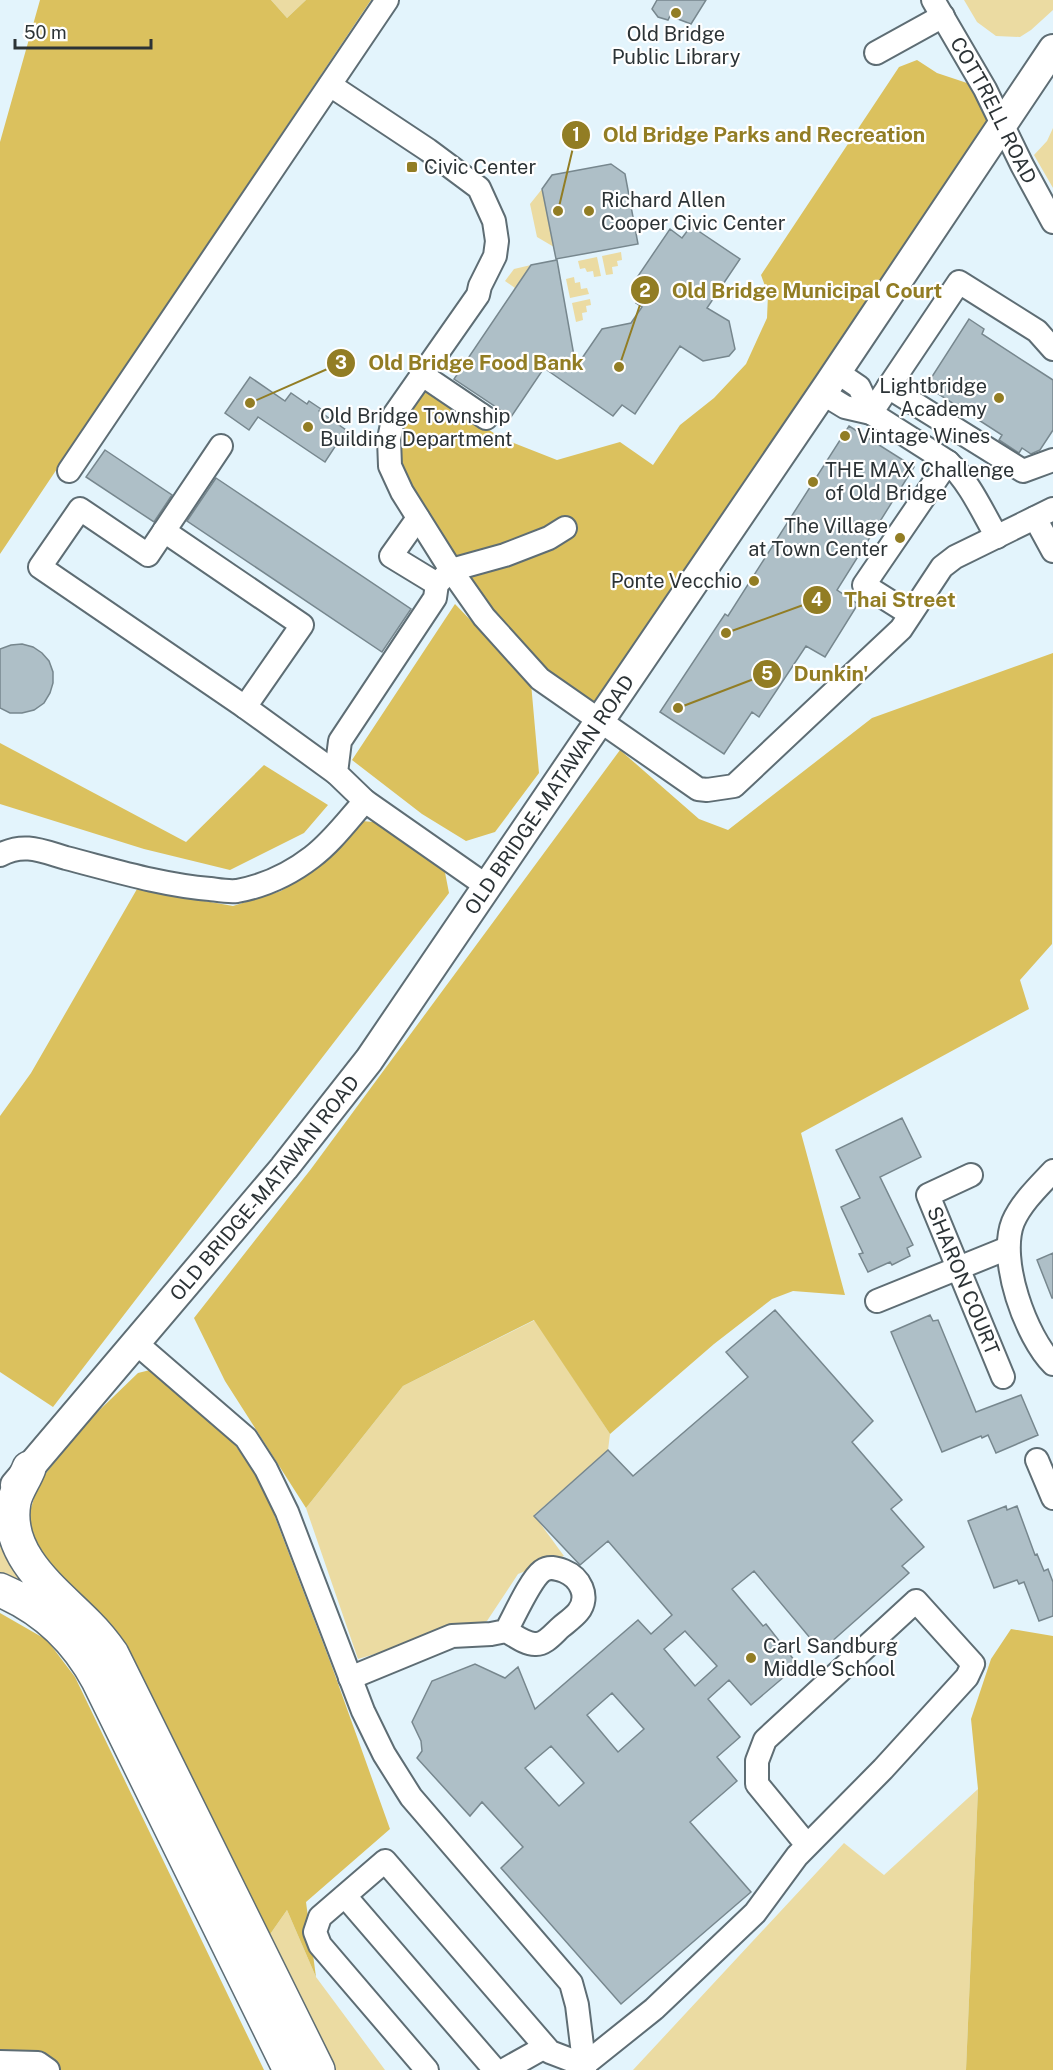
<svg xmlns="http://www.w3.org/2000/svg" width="1053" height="2070" font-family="'Public Sans',sans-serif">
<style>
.green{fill:#ebdba2}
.forest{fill:#dbc15e}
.building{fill:#aebfc7;stroke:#77878e;stroke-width:1.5;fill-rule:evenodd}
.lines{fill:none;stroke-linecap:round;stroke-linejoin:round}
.minor-casing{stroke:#5e6d74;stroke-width:26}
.major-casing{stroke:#5e6d74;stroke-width:32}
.highway-casing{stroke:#5e6d74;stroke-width:36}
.minor{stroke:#fff;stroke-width:22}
.major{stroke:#fff;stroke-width:28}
.highway{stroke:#fff;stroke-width:33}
.poi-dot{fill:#927d24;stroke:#fff;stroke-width:2}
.labels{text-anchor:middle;stroke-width:4.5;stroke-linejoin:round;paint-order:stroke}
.poi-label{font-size:20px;fill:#2c3336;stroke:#fff;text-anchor:start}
.street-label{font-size:20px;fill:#2c3336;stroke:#fff}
.leader{fill:none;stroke:#927d24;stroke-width:2}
.callout-dot{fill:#927d24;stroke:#fff;stroke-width:2}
.mark-label{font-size:18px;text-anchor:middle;font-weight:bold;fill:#fff}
.callout-label{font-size:21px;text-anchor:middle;font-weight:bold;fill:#927d24;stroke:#fff;stroke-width:4.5;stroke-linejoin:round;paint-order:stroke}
</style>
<rect width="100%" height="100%" fill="#e3f4fc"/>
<path class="green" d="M271,0H306L287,18Z
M964,0H1053V10L1031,30L1020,37L996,36L977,22Z
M1053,128V188L1034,155L1047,141Z
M542,189L554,247L537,237L530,204Z
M621,252L622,260L617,261L618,266L612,267L613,274L606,275L602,256Z
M597,257L601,276L594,277L593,271L587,272L585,268L580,269L578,261Z
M531,265L515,288L505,281L514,269Z
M574,277L575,283L580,282L581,289L587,288L589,294L570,298L566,279Z
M590,299L591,305L586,306L587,312L582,313L583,320L576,322L572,303Z
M535,1320L610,1434L608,1450L534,1515L564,1556L518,1574L487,1621L358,1659L306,1508L403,1386Z
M0,1531L35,1588L0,1580Z
M978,1789L966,2070H633L844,1843L884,1875Z
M287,1910L316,1977L385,2070H330L266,1940Z"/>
<path class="forest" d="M40,0H271L287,18L306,0H371L0,554V142Z
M917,60L937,73L985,89L1002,124L600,719L540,679L390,466L415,383L444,399L501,438L557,460L620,442L653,465L680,425L714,398L746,364L767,318L768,294L761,275L899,67Z
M455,604L531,683L539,773L495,832L466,841L422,814L352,760Z
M1053,653L1052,944L1020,980L1029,1009L801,1133L845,1295L793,1291L772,1299L714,1344L610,1434L534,1320L403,1386L306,1508L225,1381L194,1318L311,1169L620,750L699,819L728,830L872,718Z
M0,743L186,842L264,765L328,805L304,833L230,870L144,849L0,804Z
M362,821L395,824L442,857L449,893L53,1407L0,1372V1116L31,1073L137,889L233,906L281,891L330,857Z
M154,1369L216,1418L262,1483L331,1664L390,1829L306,1902L316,1977L287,1910L266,1940L117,1634L33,1546L27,1521L39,1482L84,1425L138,1373Z
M0,1613L47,1640L75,1677L264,2070H61L49,2057L0,2059Z
M1011,1629L1053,1636V2070H966L978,1789L971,1719L991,1659Z"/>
<path class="building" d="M657,0H706L691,24L670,16L668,20L658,17L652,9Z
M611,164L625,174L638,244L556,259L542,189L552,175Z
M691,226L740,259L707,308L729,321L735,349L729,356L703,361L680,346L635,414L622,405L613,416L544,368L511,417L454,379L531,265L557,260L576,367L602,329L631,323L642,307L636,303L645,289L634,282L670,229L682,238Z
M969,319L984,329L982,334L1053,380V430L1040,450L1031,454L1022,448L1019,453L999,440L1002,435L926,386Z
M250,377L285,401L291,393L307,404L309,401L321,409L319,411L346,430L325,462L258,417L249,430L225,413Z
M849,426L914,467L837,590L858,604L825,657L806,646L759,717L752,712L724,754L660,712L725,614L728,616Z
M105,450L172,495L154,522L86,477Z
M216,478L411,609L382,652L187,521Z
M22,644L33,647L42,653L49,661L53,672V683L50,693L44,703L34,710L22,713H10L0,708V649L11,645Z
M902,1118L921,1157L880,1177L913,1245L907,1248L910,1256L892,1265L890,1262L868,1272L859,1254L863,1253L841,1207L860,1198L836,1150Z
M1053,1253V1298H1052L1037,1260Z
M775,1310L873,1421L852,1442L902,1500L891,1509L924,1547L902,1566L909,1573L821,1651L754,1571L732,1589L763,1626L766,1624L798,1665L751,1705L729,1680L708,1699L740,1737L717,1757L737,1781L690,1822L751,1892L621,2004L501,1868L523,1847L482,1802L470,1816L417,1758L422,1751L421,1741L412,1722L432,1681L475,1664L505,1678L518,1667L535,1709L638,1620L651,1634L672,1615L608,1541L580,1565L534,1516L608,1450L633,1476L748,1377L726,1352ZM685,1631L717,1666L695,1686L664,1649ZM612,1693L644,1729L618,1752L587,1715ZM551,1746L584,1783L559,1806L525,1768Z
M930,1315L933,1321L938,1320L976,1412L1021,1395L1038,1435L996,1453L988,1435L982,1438L981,1436L942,1452L891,1332Z
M1006,1506L1007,1510L1017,1506L1035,1555L1037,1554L1044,1571L1048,1569L1053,1582V1616L1039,1621L1024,1582L1019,1584L1017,1580L994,1588L968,1521Z"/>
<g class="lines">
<g class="minor-casing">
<g id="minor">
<path id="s1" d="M933,0L985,89L1022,165L1053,222"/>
<path d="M876,53L943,16"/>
<path d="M330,85L428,150L479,188L494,221L497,241L495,256L480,286L478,295L394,415L389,439L390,466L402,492L451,570L484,617L540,679L698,789L707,790L734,786L901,629L942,567L955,557L1053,509"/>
<path d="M837,372L859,387L871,413"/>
<path d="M421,374L486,418"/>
<path d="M888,387L1023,471L1053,460"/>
<path d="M822,393L845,407L871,413L948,462C970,483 982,511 997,537"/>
<path d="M871,413L959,282L1037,331L1053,349"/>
<path d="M221,446L148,555L80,509L40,567L245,707L336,773"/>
<path d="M69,471L387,0"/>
<path d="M418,518L391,556L437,584"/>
<path d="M1035,518L1053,551"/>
<path d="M164,531L302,625L245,707"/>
<path d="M910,614L864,585L948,462"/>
<path d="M0,855C24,842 42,851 66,858C113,870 161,885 210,889C218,890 228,892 237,891C264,886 290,874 312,857C332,842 348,820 365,801"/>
<path d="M488,887L365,801L336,773L340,741L435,598L437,584L451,570L505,555L549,538L565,528"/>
<path d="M1053,1171C1039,1186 1021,1203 1013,1222C998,1260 1026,1337 1053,1364"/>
<path id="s2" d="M971,1175L928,1195L1003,1377"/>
<path d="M877,1301L1008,1248"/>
<path d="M136,1343L246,1438L266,1469L287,1512L363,1711L384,1754L411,1797L571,1983L577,2005L585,2070"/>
<path d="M1037,1460L1053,1498"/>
<path d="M350,1678L452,1636L491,1634L506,1631C514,1635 525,1644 535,1644C545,1645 554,1633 561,1627C567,1622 574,1617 578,1612C591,1596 579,1577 564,1571C556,1568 549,1566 542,1571C530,1580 514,1617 506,1631"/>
<path d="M345,1896L495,2070"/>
<path d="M0,2062L38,2063L48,2070"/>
<path d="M584,2065L654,2009L755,1913L797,1856L883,1769L967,1677L973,1664L916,1601L765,1740L757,1761V1784L807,1845"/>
<path d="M427,2070L320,1945L315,1932L320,1917L385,1861L550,2052L584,2065"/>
<path d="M504,2070L545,2047"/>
</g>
</g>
<g class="major-casing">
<g id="major">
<path id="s3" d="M15,1485L284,1168L369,1060L828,385L1053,49"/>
</g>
</g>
<g class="highway-casing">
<path id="highway" d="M29,1468C25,1479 16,1491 14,1502C4,1556 56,1592 88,1625C97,1634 105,1644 112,1654L318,2070
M0,1590C43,1608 76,1639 98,1680L290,2070"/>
</g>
<use href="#minor" class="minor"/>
<use href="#major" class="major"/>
<use href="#highway" class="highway"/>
</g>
<g class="poi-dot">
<circle cx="676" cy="13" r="6"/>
<rect x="406" y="161" width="12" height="12" rx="3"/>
<circle cx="589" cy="211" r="6"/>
<circle cx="999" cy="398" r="6"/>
<circle cx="308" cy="427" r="6"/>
<circle cx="845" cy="436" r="6"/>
<circle cx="813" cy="482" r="6"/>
<circle cx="900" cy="538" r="6"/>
<circle cx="754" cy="581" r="6"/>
<circle cx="751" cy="1658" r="6"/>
</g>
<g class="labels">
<g class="poi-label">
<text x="676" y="41" text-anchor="middle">Old Bridge<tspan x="676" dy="23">Public Library</tspan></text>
<text x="424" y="174">Civic Center</text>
<text x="601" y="207">Richard Allen<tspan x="601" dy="23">Cooper Civic Center</tspan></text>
<text x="987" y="393" text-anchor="end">Lightbridge<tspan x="987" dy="23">Academy</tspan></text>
<text x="320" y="423">Old Bridge Township<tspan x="320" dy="23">Building Department</tspan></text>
<text x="857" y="443">Vintage Wines</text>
<text x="825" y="477">THE MAX Challenge<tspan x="825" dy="23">of Old Bridge</tspan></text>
<text x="888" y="533" text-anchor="end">The Village<tspan x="888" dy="23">at Town Center</tspan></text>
<text x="742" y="588" text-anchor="end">Ponte Vecchio</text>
<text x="763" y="1653">Carl Sandburg<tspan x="763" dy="23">Middle School</tspan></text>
</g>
<g class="street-label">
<text dy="7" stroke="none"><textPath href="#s1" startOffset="126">COTTRELL ROAD</textPath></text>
<text dy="7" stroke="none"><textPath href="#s3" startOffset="874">OLD BRIDGE-MATAWAN ROAD</textPath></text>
<text dy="7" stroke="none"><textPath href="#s3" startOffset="388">OLD BRIDGE-MATAWAN ROAD</textPath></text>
<text dy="7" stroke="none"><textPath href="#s2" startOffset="140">SHARON COURT</textPath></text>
</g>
</g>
<path class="leader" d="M558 211L576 135M619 367L645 290M250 403L341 363M726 633L817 600M678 708L767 674"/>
<g class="callout-dot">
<circle cx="558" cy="211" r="6"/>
<circle cx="619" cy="367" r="6"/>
<circle cx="250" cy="403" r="6"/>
<circle cx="726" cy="633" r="6"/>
<circle cx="678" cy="708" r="6"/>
<circle cx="576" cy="135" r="15"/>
<circle cx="645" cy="290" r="15"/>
<circle cx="341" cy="363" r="15"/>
<circle cx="817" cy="600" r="15"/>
<circle cx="767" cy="674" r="15"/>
</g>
<g class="mark-label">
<text x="576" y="141">1</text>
<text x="645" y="297">2</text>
<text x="341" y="369">3</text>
<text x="817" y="606">4</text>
<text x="767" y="680">5</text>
</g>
<g class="callout-label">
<text x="764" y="142">Old Bridge Parks and Recreation</text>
<text x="807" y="298">Old Bridge Municipal Court</text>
<text x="476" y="370">Old Bridge Food Bank</text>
<text x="900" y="607">Thai Street</text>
<text x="831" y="681">Dunkin'</text>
</g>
<path d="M15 39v9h136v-9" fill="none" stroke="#2c3336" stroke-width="3"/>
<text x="24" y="39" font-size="18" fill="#2c3336" stroke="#ffffff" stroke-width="4.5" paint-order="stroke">50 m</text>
</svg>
